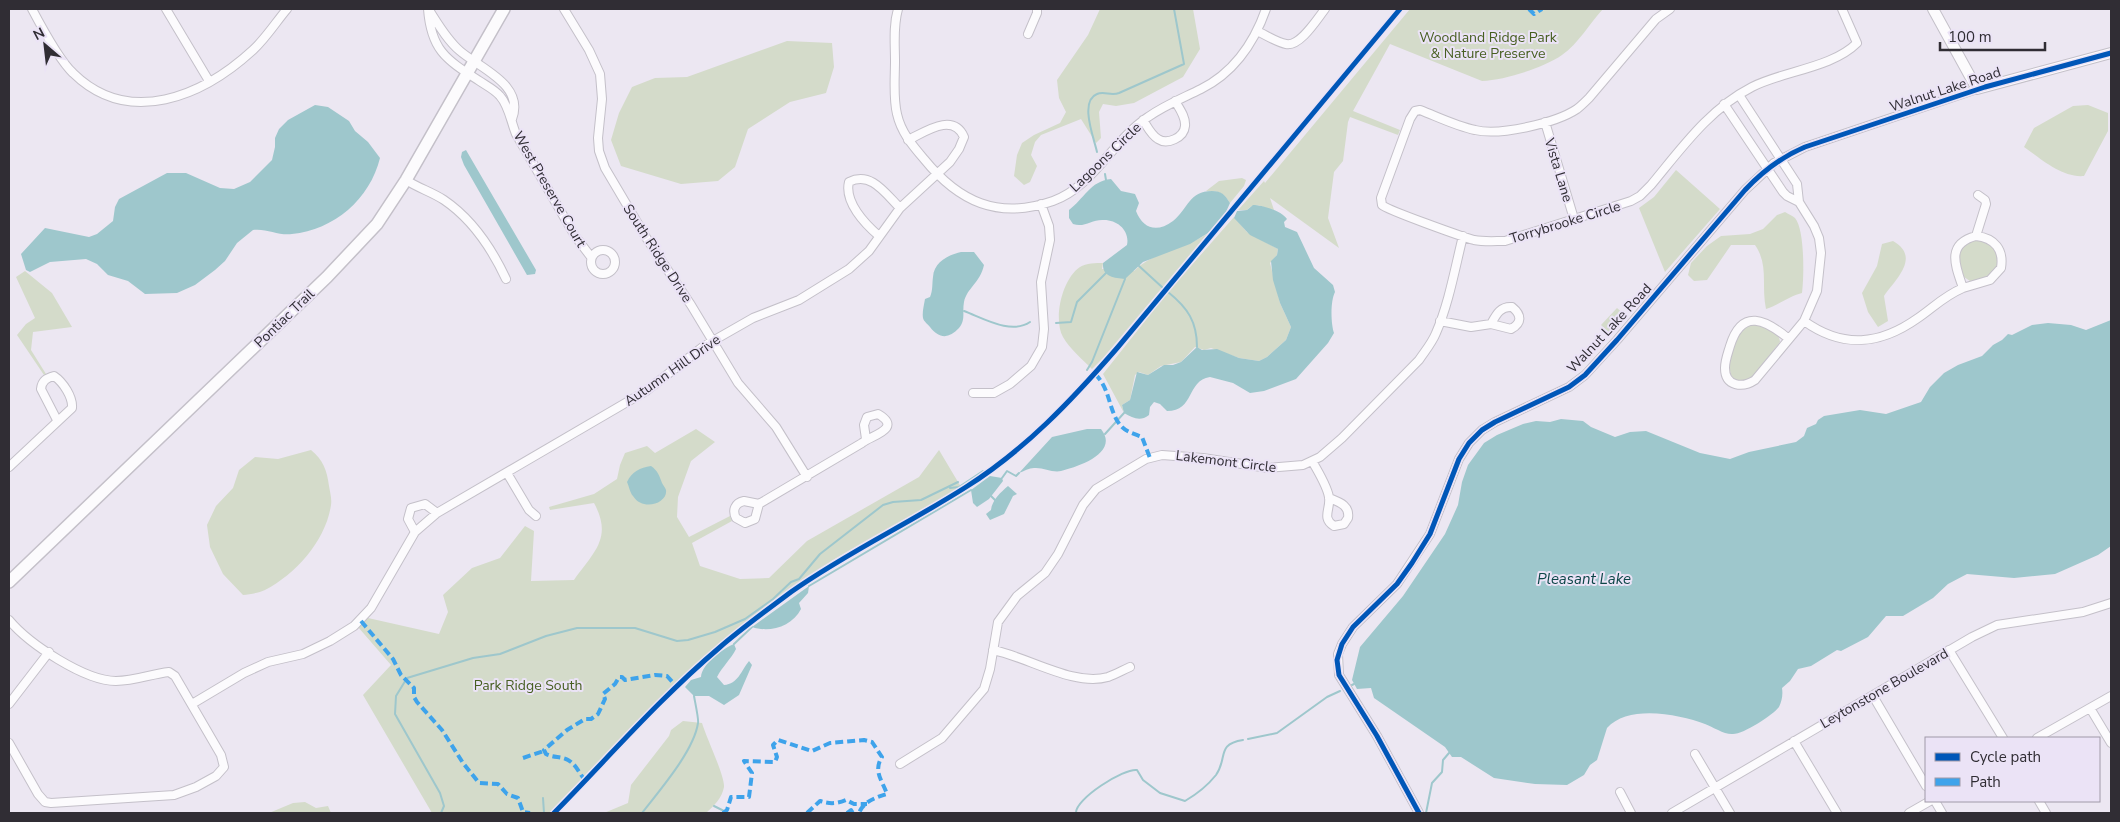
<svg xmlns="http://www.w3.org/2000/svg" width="2120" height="822" font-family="'Nunito Sans',sans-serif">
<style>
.green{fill:#d4dbca}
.water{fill:#9ec7cc}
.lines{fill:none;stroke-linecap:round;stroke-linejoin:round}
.stream{stroke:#9ec7cc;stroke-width:2}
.minor-casing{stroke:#c4c0c9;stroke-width:10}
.tertiary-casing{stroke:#c4c0c9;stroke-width:12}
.secondary-casing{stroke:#c4c0c9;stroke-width:14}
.minor{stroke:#fcfbfd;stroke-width:8}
.tertiary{stroke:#fcfbfd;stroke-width:10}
.secondary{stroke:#fcfbfd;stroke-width:11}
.quiet{stroke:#3ea3eb;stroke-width:4;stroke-dasharray:8 4;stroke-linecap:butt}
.cycleway-casing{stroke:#ebe3f6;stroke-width:8}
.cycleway{stroke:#0057b8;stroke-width:5}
.labels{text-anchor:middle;stroke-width:4;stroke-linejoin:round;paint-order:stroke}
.park-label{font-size:14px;fill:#475f21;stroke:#ebe3f6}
.street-label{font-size:14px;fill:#302d34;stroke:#ebe3f6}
.water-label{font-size:15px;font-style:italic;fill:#0d4648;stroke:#ebe3f6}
</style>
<rect width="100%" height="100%" fill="#ece7f2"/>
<path class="green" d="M1100,9H1193L1200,49L1183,77L1134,103L1116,106L1103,104L1099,112L1101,138L1096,143L1081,119L1041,135L1035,142L1031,155L1037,166L1030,182L1024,185L1014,176L1017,155L1022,143L1034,135L1060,123L1066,112L1059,98L1057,80L1088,35Z
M1410,9H1603C1590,23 1578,44 1562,55C1543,68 1505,80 1482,81L1390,44L1353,111L1400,130L1398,135L1350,117L1348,122L1343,161L1334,172L1328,218L1339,248L1270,198L1274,210C1263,209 1256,200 1247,210H1238L1264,181L1265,183Z
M787,41L832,43L834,67L826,93L790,102L748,129L735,167L718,181L681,184L621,166L611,140L619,113L632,87L655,78L687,77Z
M2088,105L2108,113V131L2084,176C2062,178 2041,159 2024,147L2034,128L2073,106Z
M1676,170L1720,209L1665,272L1639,208L1654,197Z
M1242,178L1246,180L1244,186L1230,203C1223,192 1219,191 1206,191L1219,181Z
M1785,212C1788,214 1793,216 1795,218C1805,230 1804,278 1802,293C1789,296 1779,305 1766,309C1761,285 1769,265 1755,245H1731L1707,280L1694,281L1688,275L1691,263L1707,246L1721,236L1750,234L1763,229L1777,215Z
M1234,217L1247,232L1278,249L1277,255L1270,263L1280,303L1291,327L1286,340L1267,357L1259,361L1239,358L1211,348L1204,350L1195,347L1181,362L1161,366L1148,375L1139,372L1135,375L1130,400L1122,405L1124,413L1103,374L1168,292Z
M1208,233L1103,358L1092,369C1082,359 1070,349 1063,337C1053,319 1062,279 1080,267C1086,263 1096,263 1103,263L1102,269L1134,271C1154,251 1184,250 1208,233Z
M1972,239C1992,240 1994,243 1999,261C1994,275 1984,279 1970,281L1964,277L1958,256L1966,242Z
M1893,241C1921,257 1896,279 1884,296L1888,321L1878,327L1868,312L1862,293L1877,266L1882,244Z
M25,271L52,293L72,327L33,332L31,350L46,374L44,375L17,335L26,324L35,318L16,277Z
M1617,308L1627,317L1610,334L1601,325Z
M1754,324C1765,325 1779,330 1780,342L1750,380L1742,382L1732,378L1728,364L1738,335L1744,328Z
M696,429L715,442L691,461L678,497L677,517L689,537L730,516L732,521L692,543L700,566L740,579L769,578L807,541L919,477L939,450L961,487L833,560L770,603L648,710L549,813H432L363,695L391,665L358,627L368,618L439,634L448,612L443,595L472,568L500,558L525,526L534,531L531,581L574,580C594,552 613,538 594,503L550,510L549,507L594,494L617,479L620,465L625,453L647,446L655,453Z
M311,450C323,460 327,470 329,486C330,492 332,499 331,505C326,540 296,574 265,590C259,593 250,594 243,595L223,574L210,547L207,525L216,506L233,488L239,470L255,457L278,459Z
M683,721L702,723C706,737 725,776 724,787C722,798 714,806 706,813H604L628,803L631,785L669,736L671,730Z
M305,802L316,808L328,806L331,813H269L293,803Z"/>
<path class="water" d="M315,105L328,107L349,121L355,131L368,142L380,158C370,199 334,230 292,234C279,236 266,228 253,230L237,243L225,261L215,270L195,285L177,293L145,294L128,281L108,275L97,264L86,259L50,262L30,272L26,270L21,254L45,228L89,237L97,234L113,221L115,207L119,199L167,173H186L220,188L234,189L250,182L272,160L275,147V138L279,129L288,120Z
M466,150L536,270L535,274L527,275L464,165L461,157L462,152Z
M1111,179L1121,191L1135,194L1139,203L1136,211C1143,229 1157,233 1173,221C1188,209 1189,191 1212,191C1222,191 1225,195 1230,203L1226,212L1208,233L1190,244L1143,262L1125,279C1114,278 1102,277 1103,263L1127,245C1130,231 1118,220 1104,220C1092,219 1085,228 1073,224L1069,218V210C1084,199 1090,181 1111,179Z
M1253,205C1262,205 1282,211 1287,219L1284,222L1285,227L1297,232L1314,268L1333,285L1335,292C1330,302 1331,324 1334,333L1328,343L1296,379L1264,391L1250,393L1233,383L1210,377C1186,381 1195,411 1167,411L1160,404L1154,402L1150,407L1149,415C1140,422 1133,418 1124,413L1122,405L1130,400L1137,372L1148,375L1164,365H1173L1181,362L1197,347L1202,350L1217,349L1239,358L1259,361L1267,357L1286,340L1291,327L1280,303L1273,280L1271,261L1277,255L1278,249L1250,235L1234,218L1237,211L1247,210Z
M961,252H974L984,265C980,283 967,288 964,302C962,312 966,320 959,328C949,339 939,339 930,327C928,324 924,322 923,318C922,312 924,305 925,299L930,297C933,290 932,284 933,277C934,262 948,255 961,252Z
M2111,320V546L2098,555L2055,574L2014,578L1967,574L1948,584L1933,598L1903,616H1886L1868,637L1841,651L1837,650L1811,666L1798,669L1790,681L1782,688C1783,695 1782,701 1779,707C1773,715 1744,734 1733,734C1725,735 1713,727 1705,724C1679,714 1628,704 1607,728L1597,760L1590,765L1584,775L1567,785L1535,784L1494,778L1461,757H1452L1445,747L1374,698L1371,688L1357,689L1352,680L1360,647L1403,596L1445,534L1458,505L1462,482L1468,465L1484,443L1497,435L1523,424L1536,421L1550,422L1561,419L1583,421L1591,427L1615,437L1630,432L1646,431L1700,453L1730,459L1749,452L1796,442L1804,436L1807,428L1816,424L1818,420L1824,416L1860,410L1886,414L1921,402L1930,387L1944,373L1958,365L1982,356L1993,345L2002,340L2008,334L2012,335L2032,325L2048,323L2071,325L2086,330Z
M1087,429H1101C1120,453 1078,467 1061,471C1052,473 1043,467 1034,468C1029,468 1024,471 1019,473L1052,437Z
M651,466C658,471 659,475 662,483C663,485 665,487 666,490C668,503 643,512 633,496C630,493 629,486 627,482C632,471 640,468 651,466Z
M990,476L1002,478L1003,481L989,499L977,507L973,503L971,490Z
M1008,486L1017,494L1013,496L1004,514L990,520L986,514L991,510C992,500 1001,492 1008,486Z
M809,586L808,593L799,603L801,609C792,627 769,633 752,627Z
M734,644L736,649C731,659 722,667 717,677L724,685C738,684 741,671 749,661L752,665L739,695L724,705L709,696H694L685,687L691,680L701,677C702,664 722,649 734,644Z"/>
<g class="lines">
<path class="stream" d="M1097,152C1094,138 1079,101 1097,94C1104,91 1111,96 1119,93L1184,64L1174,9
M1105,174L1106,180
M1139,266L1163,288
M1168,292C1188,308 1197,322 1197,347
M964,311C983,318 1011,335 1030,322
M1056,323L1071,322L1077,302L1106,273
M1087,370L1092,362L1125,279
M1105,434L1124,413
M1002,478L1007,471L1016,476L1019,473
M950,488L959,487L983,471
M991,496L995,500
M809,586L971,490
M734,644L752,627
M1352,685L1354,684
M1248,739L1277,733L1327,697L1340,691
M543,798L544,813
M714,806L728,813
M441,813L444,806L440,793L395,714L396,696L407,678L473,658L500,654L546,636L577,628H635L677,641L688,640L715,632L745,619L773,599L791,582L799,579L820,554L883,505L893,502L921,500L958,482
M642,813C659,791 694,751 698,723C699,720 695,702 694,696
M1076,813C1075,799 1124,768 1137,770L1143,780L1160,793L1185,801C1197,794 1208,785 1216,775C1228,758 1216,744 1243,740
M1426,813L1432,783L1442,772L1443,760L1449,753"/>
<g class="minor-casing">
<path id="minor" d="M32,9C41,26 59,60 73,73C129,128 203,96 253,50C266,38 276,22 287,9
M166,9L209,81
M428,9C431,49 445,59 478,80C485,85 494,89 500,96C509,106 511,122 516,134L575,236L591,257
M564,9L589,50L600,74L602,99L598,138L599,151L605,168L647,239L691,305L738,383L776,427L807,477
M898,9C893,26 895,44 895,61C895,78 893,98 897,114C901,132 912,145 924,159C959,202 998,220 1053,201C1093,187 1113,140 1148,117C1165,105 1183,98 1201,89C1235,72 1254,43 1266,9
M1670,9L1656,19L1589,98C1585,102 1581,106 1577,109C1556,123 1500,136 1475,130C1456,126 1438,117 1420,110L1415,111L1410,119L1381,198L1382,205C1387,210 1463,237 1474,240C1484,242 1495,241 1505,241L1631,201L1640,196L1651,185C1681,149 1709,109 1752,87C1783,71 1832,68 1857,43L1842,9
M429,10C438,24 447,40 460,51C481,69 525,85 512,119
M1257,31C1266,35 1276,42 1286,44C1300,47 1317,19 1325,9
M1028,34L1037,13V9
M1739,95L1797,184L1799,202L1814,226L1819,238L1821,253L1817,291L1804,321L1755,380C1743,388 1725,387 1725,368C1725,360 1728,353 1730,346C1742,307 1766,320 1789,339
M1724,104L1783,192L1787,196L1799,202
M1143,120C1147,126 1151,135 1158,139C1167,145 1184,138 1185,126C1186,117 1179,108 1175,101
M1545,122L1574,219
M406,180C418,188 432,192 444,200C472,219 492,249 506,279
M879,236C865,224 844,202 849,182C871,171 885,193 900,208
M1976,236C1995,238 2004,250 2001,268L1990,280L1963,288C1956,267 1945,244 1976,236Z
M1976,236L1986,204L1985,200L1978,195
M591 262a12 12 0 1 1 24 0a12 12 0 1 1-24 0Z
M1440,321L1471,327L1491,324L1511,329C1522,323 1522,315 1512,307C1500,306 1496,315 1491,324
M1804,321C1843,349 1880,345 1918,318C1934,307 1944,296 1963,288
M973,393H994L1010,384L1031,366L1042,347L1044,329L1041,282L1050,240L1049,226L1041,204
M1312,461C1318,471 1327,486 1329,497C1331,509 1321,518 1334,526L1344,524L1348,518C1350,505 1339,502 1329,498
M9,467L72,408C73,397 63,382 54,376C47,378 42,380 41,389L57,420
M507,473L529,510L536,516
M744,501L759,504L755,519L745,523L736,518C732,510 735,503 744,501Z
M759,504L862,443C869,436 904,429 878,414L867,417L864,425L866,439
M415,532L408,519L411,508L425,504L437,513
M9,620C29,644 85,681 116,681C135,681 151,674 169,672L175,676L221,755L224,767L216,776L196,787L174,795L51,803L45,802L38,794L9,743
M993,650C1028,657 1074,687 1108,677C1116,674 1123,670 1130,667
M1949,650L2003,738
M1873,696L1926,786
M9,704L49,652
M192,704L244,673L268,662L303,654L330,641L354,626L371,608L415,532L437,513L646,391L704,346L753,318L799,300L849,269L869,251L900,208L950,162L959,149L964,137C953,112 925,132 908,140
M2090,708L2111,743
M2037,738L2111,696
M1794,741L1837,813
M1695,754L1730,813
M900,764L942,738L984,689L990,669L998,622L1017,596L1045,573L1058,554L1083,505L1096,489L1146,459L1162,455L1203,458L1268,468L1303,465L1320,457L1342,438L1419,360C1425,351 1432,343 1436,333C1449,303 1455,268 1463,236
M1620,792L1631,813
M1935,801L1942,813
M2039,801L2046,813
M1419,813L1377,736L1339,675L1338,654L1342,644L1353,627L1397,584L1430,534L1459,459L1469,443L1482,430L1495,422L1569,387L1585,375L1617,340L1745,190L1774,163L1805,147L1977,89
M1672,813L1972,637L1997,625L2083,612L2111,603
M1909,813L1930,801"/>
</g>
<g class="tertiary-casing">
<path id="tertiary" d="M1933,9L1977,89L2111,53"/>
</g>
<g class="secondary-casing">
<path id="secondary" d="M9,582L327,277L377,224L406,180L504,9"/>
</g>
<use href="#minor" class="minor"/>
<use href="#tertiary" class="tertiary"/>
<use href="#secondary" class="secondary"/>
<path class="quiet" d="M1529,9L1534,14L1542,9
M1095,374C1111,389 1108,411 1121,426C1126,432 1135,434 1142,437L1150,458
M361,621L393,659L401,675L414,688V697L417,702L442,730L463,763L479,783L498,784L507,794L518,798L523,812L530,813
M523,758L544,751
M586,781C579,774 577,765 568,760C561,756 554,758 546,754L544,750L567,730L585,719H591L598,714L605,699L603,694L615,684L619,677H622L625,680L655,675L667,676L677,687
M723,813L727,810L731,797H749L752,773L744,761L775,762L777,757L773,745L778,740L812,751L830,743L864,740L872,742L882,757C873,771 882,780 887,794C876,797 863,802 859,813
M807,813L820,801C830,804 836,804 846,800L854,804H867
M847,813L851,810L853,813"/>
<g class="cycleway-casing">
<path id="cycleway" d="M554,813C608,758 660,698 719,648C742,628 767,610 791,592C846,553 908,524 966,487C1025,450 1072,400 1118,347L1400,9
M1419,813L1377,736L1339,675L1337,660L1342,644L1353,627L1397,584L1412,563L1430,534L1459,459L1469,443L1482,430L1495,422L1569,387L1585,375L1617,340L1745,190C1763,171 1781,157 1805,147L1985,87L2111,53"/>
</g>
<use href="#cycleway" class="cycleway"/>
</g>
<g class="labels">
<g class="park-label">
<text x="1488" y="42">Woodland Ridge Park<tspan x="1488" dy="16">&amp; Nature Preserve</tspan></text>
<text x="528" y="690">Park Ridge South</text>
</g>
<g class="street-label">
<text transform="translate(1945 89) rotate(-18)" y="5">Walnut Lake Road</text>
<text transform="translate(1105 157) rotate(-44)" y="5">Lagoons Circle</text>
<text transform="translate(1559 170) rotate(73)" y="5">Vista Lane</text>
<text transform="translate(550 189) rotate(60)" y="5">West Preserve Court</text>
<text transform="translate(1565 222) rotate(-17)" y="5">Torrybrooke Circle</text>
<text transform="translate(658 253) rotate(57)" y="5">South Ridge Drive</text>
<text transform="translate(284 318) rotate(-44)" y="5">Pontiac Trail</text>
<text transform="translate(1609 328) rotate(-47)" y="5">Walnut Lake Road</text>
<text transform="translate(672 370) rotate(-35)" y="5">Autumn Hill Drive</text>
<text transform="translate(1226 461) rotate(7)" y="5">Lakemont Circle</text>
<text transform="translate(1884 688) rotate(-30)" y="5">Leytonstone Boulevard</text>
</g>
<g class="water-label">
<text x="1584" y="584">Pleasant Lake</text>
</g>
</g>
<rect width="2120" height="822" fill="none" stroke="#302d34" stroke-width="20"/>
<rect x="1925" y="737" width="175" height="65" fill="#ebe3f6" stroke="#a09aa8"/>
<rect x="1935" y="753" width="25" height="8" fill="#0057b8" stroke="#a09aa8"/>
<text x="1970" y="762" font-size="15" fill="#302d34">Cycle path</text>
<rect x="1935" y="778" width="25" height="8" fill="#3ea3eb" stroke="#a09aa8"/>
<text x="1970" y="787" font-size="15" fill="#302d34">Path</text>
<g transform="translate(45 45) rotate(332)" stroke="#ebe3f6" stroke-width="4" paint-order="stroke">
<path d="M0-4L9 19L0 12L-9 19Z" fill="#302d34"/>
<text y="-8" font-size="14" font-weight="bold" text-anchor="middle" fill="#302d34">N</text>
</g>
<path d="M1940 42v8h105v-8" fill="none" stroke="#302d34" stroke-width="2.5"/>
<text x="1948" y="42" font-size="15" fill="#302d34" stroke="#ebe3f6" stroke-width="4" paint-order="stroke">100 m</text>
</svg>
